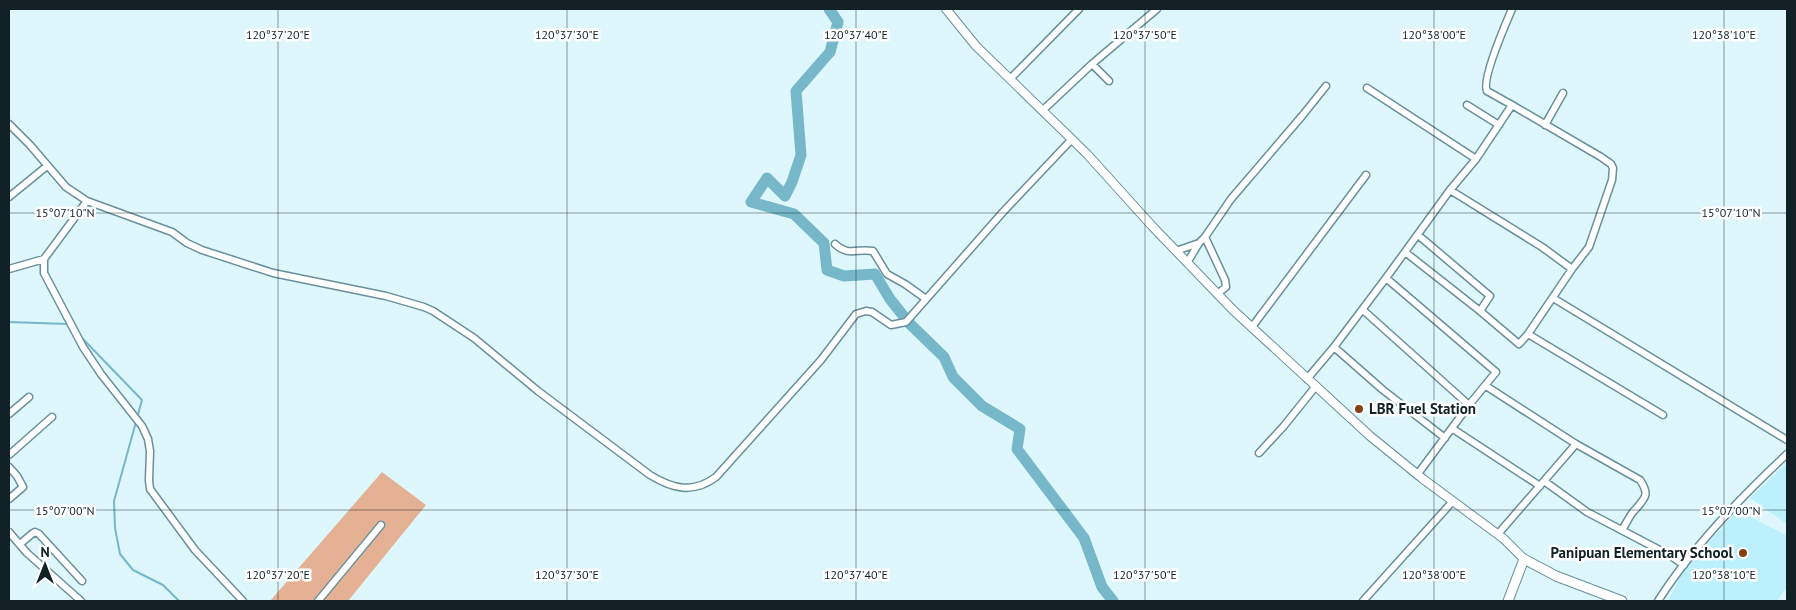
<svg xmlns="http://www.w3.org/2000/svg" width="1796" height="610" font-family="'PT Sans',sans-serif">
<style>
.built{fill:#bcf0fd}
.forest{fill:#e4b194}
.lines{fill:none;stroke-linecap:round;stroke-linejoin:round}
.stream{stroke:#76b8c9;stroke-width:2}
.river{stroke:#76b8c9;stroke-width:11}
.minor-casing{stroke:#69909a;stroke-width:9}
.tertiary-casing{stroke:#69909a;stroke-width:10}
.secondary-casing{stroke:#69909a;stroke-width:11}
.minor{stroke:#fff;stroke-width:6}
.tertiary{stroke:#fff;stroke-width:8}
.secondary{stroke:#fff;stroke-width:9}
.ticks{fill:none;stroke:#112125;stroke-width:1;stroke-opacity:0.45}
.poi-dot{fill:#844111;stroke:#fff;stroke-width:2}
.labels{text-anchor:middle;stroke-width:5;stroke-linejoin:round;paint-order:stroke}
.poi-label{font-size:15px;font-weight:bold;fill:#112125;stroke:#fff;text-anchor:start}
.ticks-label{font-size:12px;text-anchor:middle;fill:#112125;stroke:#fff;stroke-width:5;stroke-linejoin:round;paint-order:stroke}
</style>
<rect width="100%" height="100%" fill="#def7fd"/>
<path class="built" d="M1787,463V524L1750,498Z
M1738,510L1787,536V587L1777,601H1668L1683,571Z"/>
<path class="forest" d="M382,472L426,505L348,601H270Z"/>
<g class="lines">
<path class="stream" d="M9,322L67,324
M82,338L142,400L137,418
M136,422L114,501L115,528L120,554L133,570L163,585L179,601"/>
<path class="river" d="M829,9L838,22L830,52L796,91L801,155L792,182L785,196L767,178L751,202L794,214L824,243L827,270L844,276L875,274L890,299L909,323L944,357L953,377L982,406L1020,429L1017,449L1084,538L1102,587L1113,601"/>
<g class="minor-casing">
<path id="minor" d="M1512,9C1506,23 1481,80 1487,91L1512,105
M1092,64L1109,81
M1010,79L1079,9
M1367,88L1476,159
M1467,105L1499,125
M1043,110L1092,64L1157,9
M9,124L30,145L66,187L87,201L172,232L187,243L202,250L273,273L386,296L424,307L433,311L474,338L538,391L650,475C673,489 693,494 716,477L821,360L856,314L866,311L872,312L891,325L906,322L1003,212L1072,139
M1545,125L1563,93
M1450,190L1476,159L1512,105L1601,157L1611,164L1613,168L1612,180L1589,247L1572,269
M9,197L47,166
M87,201L44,259V273L83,347L101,374L142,426L148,439L150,451L149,480L150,489L195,550L243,601
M1418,235L1490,296L1480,311
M1205,237L1225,280L1226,287L1217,294
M835,244C849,257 857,248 873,251L887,274L905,284L926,299
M1176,251L1199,243L1205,237L1231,199L1302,116L1326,86
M1187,263L1199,243
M9,269L44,259
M1386,278L1450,190L1542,247L1572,269L1528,334L1519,344L1480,311L1405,252
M1553,298L1787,440
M1363,310L1469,405
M1252,327L1366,175
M1528,334L1663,415
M1334,347L1383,390L1445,438
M1307,379L1334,347L1386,278L1496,372L1469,405L1417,475
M1486,386L1576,444L1640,480C1651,496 1644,499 1633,512C1629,517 1626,524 1622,530
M9,414L29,397
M1453,429L1540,486
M1259,453L1283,427L1316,386
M9,455L52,417
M9,467L17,476L23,487L9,499
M1544,481L1587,512L1671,556L1684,565
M9,532L27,553L81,601
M1498,534L1576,444
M20,544L33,533L35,532L39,534L82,581
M318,601L381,525
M1363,601L1453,501
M1658,601C1691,549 1742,496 1787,454"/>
</g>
<g class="tertiary-casing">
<path id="tertiary" d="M946,9L976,46L1087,154L1152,226L1233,310L1370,436L1423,479L1504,539L1524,559"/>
</g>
<g class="secondary-casing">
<path id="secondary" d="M1508,601L1524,559L1556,576L1622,601"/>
</g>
<use href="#minor" class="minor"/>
<use href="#tertiary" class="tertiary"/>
<use href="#secondary" class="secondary"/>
</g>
<path class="ticks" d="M278,9V601M567,9V601M856,9V601M1145,9V601M1434,9V601M1724,9V601M9,213H1787M9,510H1787"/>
<g class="poi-dot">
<circle cx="1359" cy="409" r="5"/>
<circle cx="1743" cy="553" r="5"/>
</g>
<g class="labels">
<g class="poi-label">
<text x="1369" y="414">LBR Fuel Station</text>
<text x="1733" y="558" text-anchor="end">Panipuan Elementary School</text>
</g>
</g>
<g class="ticks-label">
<text x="278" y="39">120°37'20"E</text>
<text x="567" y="39">120°37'30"E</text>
<text x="856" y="39">120°37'40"E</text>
<text x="1145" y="39">120°37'50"E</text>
<text x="1434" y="39">120°38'00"E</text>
<text x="1724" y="39">120°38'10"E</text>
<text x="65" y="217">15°07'10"N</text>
<text x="1731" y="217">15°07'10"N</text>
<text x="65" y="515">15°07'00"N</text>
<text x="1731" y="515">15°07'00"N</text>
<text x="278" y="579">120°37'20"E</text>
<text x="567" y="579">120°37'30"E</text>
<text x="856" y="579">120°37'40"E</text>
<text x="1145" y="579">120°37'50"E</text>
<text x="1434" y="579">120°38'00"E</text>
<text x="1724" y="579">120°38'10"E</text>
</g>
<rect width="1796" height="610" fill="none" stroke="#112125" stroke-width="20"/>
<g transform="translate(45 565)" stroke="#ffffff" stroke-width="4" paint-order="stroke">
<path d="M0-4L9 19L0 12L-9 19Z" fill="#112125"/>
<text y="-8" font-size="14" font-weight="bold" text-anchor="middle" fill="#112125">N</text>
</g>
</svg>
